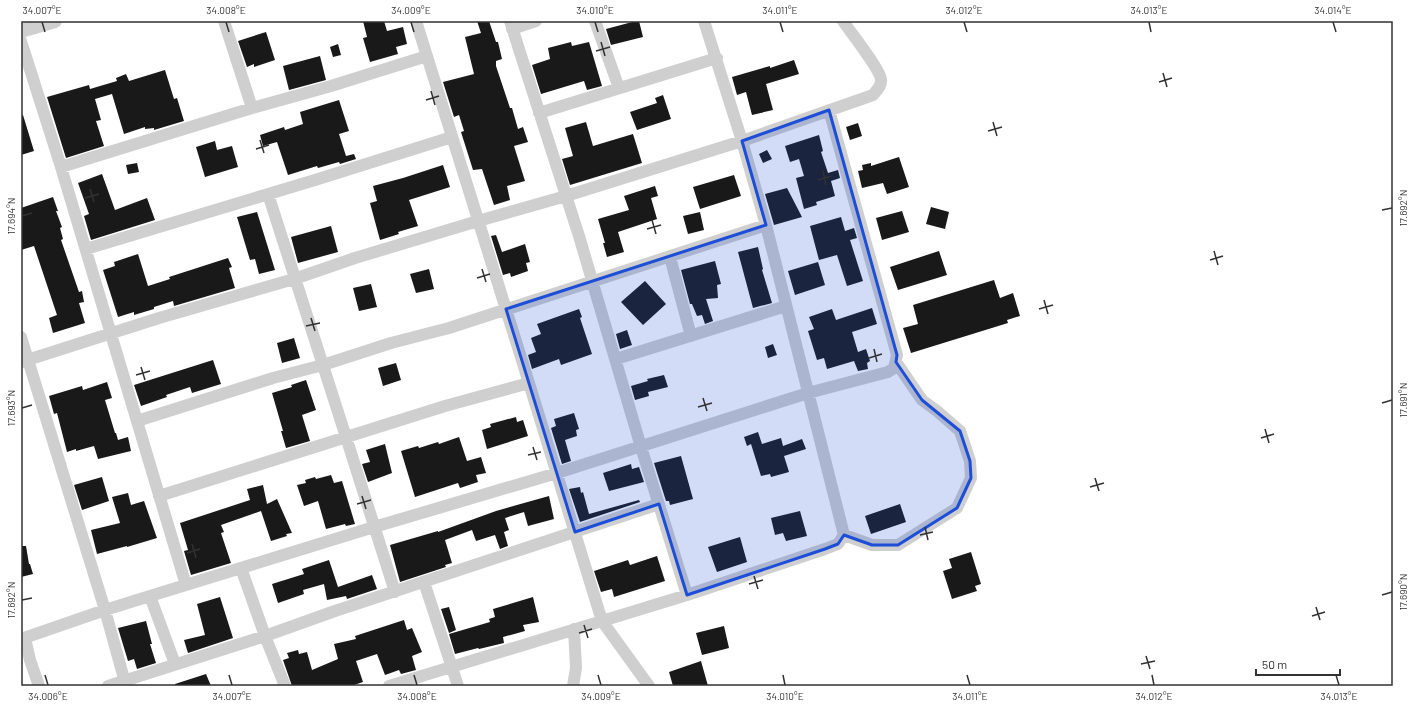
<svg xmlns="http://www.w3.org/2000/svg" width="1414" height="707" font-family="Barlow,sans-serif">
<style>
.building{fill:#191919}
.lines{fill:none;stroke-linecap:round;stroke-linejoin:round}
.minor{stroke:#cfcfcf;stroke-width:12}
.tertiary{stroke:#cfcfcf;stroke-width:14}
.marked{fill:#1d4ed8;fill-opacity:0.2;stroke:#1d4ed8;stroke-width:3;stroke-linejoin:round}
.ticks{fill:none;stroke:#323232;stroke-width:1.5}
.neatline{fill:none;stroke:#323232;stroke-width:1.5}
.ticks-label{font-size:10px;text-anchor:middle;fill:#323232}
</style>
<rect width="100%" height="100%" fill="#fff"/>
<path class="building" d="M363,21H384L387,31L403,27L407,44L396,47L398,54L370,62L363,38L367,37Z
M477,21H489L496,42H498L502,59L496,61V66L510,108H512L518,129L523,127L528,142L514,146L525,181L507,186L510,200L494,205L482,169L473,170L461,132L464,131L459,115L454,117L443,82L474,74L465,37L481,33Z
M636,21H639L643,37L611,45L606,29Z
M266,32L275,60L254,67V64L247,67L238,41Z
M571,42L572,46L589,42L602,86L587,90L584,81L541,94L532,65L550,59L548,48Z
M338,44L341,55L333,57L330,47Z
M320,56L326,80L289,90L283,66Z
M794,60L799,74L766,84L773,110L752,115L746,92L737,95L732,77L770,66V68Z
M165,70L174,99L177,98L184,121L154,130V128L145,129V127L124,134L112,94L95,99L101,120L96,121L104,146L66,158L47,97L89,85L90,89L117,81L116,78L126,74L129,81Z
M663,95L671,119L637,130L630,112L657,103L655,98Z
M339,100L349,131L339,134L346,156L354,154L356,159L340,164L339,162L318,168L317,166L288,175L277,142L263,146L260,135L284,127L285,130L303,124L300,112Z
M21,115H23L34,151L21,155Z
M586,122L593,146L633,134L642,163L570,185L562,159L573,156L565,128Z
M858,123L862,136L850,140L846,127Z
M819,135L823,151L821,152L828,173L838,170L840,178L831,181L835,196L816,202L817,205L804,209L796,178L804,176L799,159L790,162L785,146Z
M215,141L217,150L232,146L238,167L205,177L196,147Z
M767,150L772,159L763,163L759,154Z
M899,157L909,187L887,194L883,183L862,188L858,171L863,170L862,165L871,163V166Z
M137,163L139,172L128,174L126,165Z
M443,165L450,187L409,200L418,226L398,232L399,234L380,240L370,203L377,201L373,186L403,178Z
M102,174L115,210L147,198L155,220L91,240L84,216L89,214L78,183Z
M734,175L741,196L700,209L693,187Z
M655,186L658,196L651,198L657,219L618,232L624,252L607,257L603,243H605L598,219L629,210L624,196Z
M787,188L802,217L774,225L765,194Z
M53,197L58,211H56L62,227L60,228L63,239L61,240L79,292L82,291L84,302L79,303L85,323L53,333L49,318L57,315L34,246L21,250V208Z
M931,207L949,212L945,229L926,224Z
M902,211L909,232L882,240L876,218Z
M257,212L275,270L259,274L255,259L250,260L237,217Z
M700,212L704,230L688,234L683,216Z
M841,217L845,231L854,228L857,238L850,240L863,281L847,286L837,255L819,260L810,226Z
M331,226L338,252L298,263L291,237Z
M496,235L502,252L525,244L530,262L526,263L528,271L511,277L510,273L503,275L491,236Z
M758,247L763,269L762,270L772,303L753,308L738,252Z
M939,251L947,275L898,290L890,267Z
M138,254L148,286L170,279L169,277L228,258L232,267L229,268L235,288L174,306L173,301L154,307V309L134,315V312L118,317L103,270L115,266L114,262Z
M715,261L721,284L717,285L718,298L706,299L713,321L705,324L702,315L697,316L692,304H690L681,270Z
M818,262L825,285L795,295L788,271Z
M429,269L434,289L416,293L410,274Z
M994,280L1000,298L1013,293L1020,316L1007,320L1008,323L911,353L903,328L918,324L913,305Z
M645,281L666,304L643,325L621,302Z
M371,284L377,307L359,311L353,288Z
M872,308L877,324L852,332L858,352L866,349L870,361L867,363L868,369L858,371L854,361L827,369L824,358L817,360L808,331L814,329L809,317L832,309L836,320Z
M579,309L582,317L580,318L592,354L561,365L559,359L532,369L528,355L536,352L531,338L541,334L537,324Z
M627,330L632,345L620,349L616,334Z
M294,338L300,358L282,363L277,343Z
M773,344L777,355L768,358L765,347Z
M213,360L221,384L192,393L190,387L166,395L167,397L141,406L134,385Z
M396,363L401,380L383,386L378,368Z
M664,375L668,387L648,392L649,396L635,400L631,386L648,381L647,379Z
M306,380L316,410L302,415L310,441L286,448L281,431H283L272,393L292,387L291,385Z
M107,382L112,398L105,400L115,433H116L118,440L128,437L131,451L98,459L94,446L76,451V449L67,452L57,413L54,414L49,396L82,386L83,390Z
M574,413L579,429L576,430L577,436L565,440L571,461L562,464L551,428L556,426L554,419Z
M516,417L517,422L523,420L528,436L487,449L482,430L491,427L490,424Z
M758,432L762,444L781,438L783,446L802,439L806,449L784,456L789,472L771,477L770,474L761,476L751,444L747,446L744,437Z
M459,437L467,461L481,457L486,473L476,475L478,482L460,488L458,483L415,497L401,451L418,446L419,448L438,442L439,444Z
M385,444L392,473L368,482L362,464L370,462L366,450Z
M681,456L693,499L670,505L669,501H666L654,463Z
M631,464L632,469L639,467L644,482L609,491L603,473Z
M331,475L334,483L342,481L355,524L346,526L345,524L326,529L318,501L304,506L297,485L306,483L305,480L315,477L316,479Z
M102,477L109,501L82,510L74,485Z
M263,485L267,504L277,499L292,533L286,534L287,536L271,541L261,511L221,525L224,532L221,533L231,563L191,575L184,551L188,550L180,523L250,500L247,489Z
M580,487L581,493L583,492L589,514L639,500L640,502L580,522L569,489Z
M128,493L131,505L144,501L157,538L127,547V546L97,554L91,530L120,523L112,497Z
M549,496L554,519L528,526L524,512L505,518L509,530L504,532L508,546L500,549L495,535L476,541L472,530L445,540L452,563L445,565L446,567L400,582L390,545L438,531V532L496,511Z
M900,504L906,522L871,534L865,516Z
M800,511L807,536L786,541L783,533L775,535L771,518Z
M740,537L747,562L717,572L708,547Z
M21,546H26L29,564H30L33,574L21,577Z
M971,552L981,584L975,586L977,591L952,599L943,571L952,568L949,559Z
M657,556L665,581L614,597L612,589L601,592L594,571L628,560L630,565Z
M329,560L338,587L372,575L377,589L347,599L346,596L327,600L324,584L303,590L304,594L278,603L272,584L304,574L302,569Z
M220,597L233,638L188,653L184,640L205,635L197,604Z
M533,597L539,622L523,625L525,631L503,637L504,643L479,649L478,648L455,654L449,634L490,622L489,619L495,617L493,609Z
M449,607L456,630L449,633L441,609Z
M404,620L407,630L412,628L422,652L412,656L416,670L401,674L399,670L385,675L377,654L356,661L363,682L351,686H292L283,660L289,658L287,653L298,650L299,654L307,652L312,670L338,659L334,644L356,639L355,636Z
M146,621L152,644H150L156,663L137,669L134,659L128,661L118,628Z
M724,626L729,648L702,655L696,633Z
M701,661L708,686H673L669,672Z
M206,674L211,686H175V684Z"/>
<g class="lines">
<path class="minor" d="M224,21L252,108
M416,21L529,383L602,621L649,686
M510,21L579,236L641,447L687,595
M595,21L619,88
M512,29L536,21
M21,41L61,167L186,585
M539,113L717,58
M61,167L252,108L331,86L427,56
M268,194L346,437L395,592
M86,249L315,180L452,137
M670,257L691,336
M21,337L105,610L126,686
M616,359L786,306
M21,362L159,318L294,279L355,258L478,221L566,196L742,141L873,95C876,91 882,86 881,79C879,68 851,33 843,21
M137,421L273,378L323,365L391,343L449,328L766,225
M159,496L445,406L529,383
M844,535L872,545H898L957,508L971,478L970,461L960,431L937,411L922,400L896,362
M241,568L265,636L285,686
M424,582L458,686
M150,596L175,664
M25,638L30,660L39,686
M21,639L105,610L150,596L374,527L557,473L808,393L888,372L894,368L897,355L829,110
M108,686L265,636L335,611L659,504
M389,686L687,595L825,549L838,544L844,535L766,225L742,141L704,21
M573,686L576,668L574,629"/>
<path class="tertiary" d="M21,31L55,21"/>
</g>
<path class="marked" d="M829,110L897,355L896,362L922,400L960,431L970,461L971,478L957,508L898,545H872L844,535L838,544L825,549L687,595L659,504L575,532L506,309L766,225L742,141Z"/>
<path class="ticks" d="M42,22L45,32M226,22L229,32M411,22L414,32M595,22L598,32M780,22L783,32M964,22L967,32M1149,22L1151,32M1333,22L1336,32M601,42L605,56M596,51L610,47M1163,73L1167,87M1159,82L1172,78M431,91L435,105M426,100L439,96M993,122L997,136M988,131L1002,127M260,140L264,153M256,149L269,145M823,171L826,185M818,180L831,176M90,189L94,202M85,198L99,194M1382,210L1392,208M22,216L32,213M652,220L656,234M647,229L661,225M1214,251L1218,265M1210,260L1223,256M482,269L486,282M477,278L490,274M1044,300L1048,314M1039,309L1053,305M311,318L315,331M306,326L320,323M874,349L877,362M869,358L882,354M141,367L145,380M136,375L150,371M703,398L707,411M1382,403L1392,400M698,407L712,403M22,408L32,405M1265,429L1269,443M1261,438L1274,434M533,447L537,460M528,455L541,452M1095,478L1099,491M1090,487L1104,483M362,496L366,509M357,504L371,500M925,527L928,540M920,535L933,532M192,544L196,558M187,553L200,549M754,576L758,589M749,584L763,580M1382,595L1392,592M22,600L32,598M1316,607L1320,620M1312,616L1325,612M584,625L588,638M579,633L592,629M1146,656L1150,669M1141,664L1155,661M45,675L48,685M229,675L232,685M414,675L417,685M598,675L601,685M783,675L785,685M967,675L970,685M1152,675L1154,685M1336,675L1339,685"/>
<rect width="1414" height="707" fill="none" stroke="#ffffff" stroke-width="44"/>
<path d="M1256 669v6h84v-6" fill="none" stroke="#323232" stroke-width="2"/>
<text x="1262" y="669" font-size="12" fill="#323232" stroke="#ffffff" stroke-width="3" paint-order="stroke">50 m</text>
<rect x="22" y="22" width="1370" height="663" class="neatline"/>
<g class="ticks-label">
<text x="42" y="14">34.007°E</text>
<text x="226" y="14">34.008°E</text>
<text x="411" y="14">34.009°E</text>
<text x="595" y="14">34.010°E</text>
<text x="780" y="14">34.011°E</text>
<text x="964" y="14">34.012°E</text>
<text x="1149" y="14">34.013°E</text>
<text x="1333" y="14">34.014°E</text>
<text transform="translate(1403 208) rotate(-90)" y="4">17.692°N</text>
<text transform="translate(11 216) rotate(-90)" y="4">17.694°N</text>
<text transform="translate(1403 400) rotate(-90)" y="4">17.691°N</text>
<text transform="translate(11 408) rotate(-90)" y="4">17.693°N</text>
<text transform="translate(1403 592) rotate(-90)" y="4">17.690°N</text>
<text transform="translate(11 600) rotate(-90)" y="4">17.692°N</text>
<text x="48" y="700">34.006°E</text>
<text x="232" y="700">34.007°E</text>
<text x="417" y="700">34.008°E</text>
<text x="601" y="700">34.009°E</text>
<text x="785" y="700">34.010°E</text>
<text x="970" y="700">34.011°E</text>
<text x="1154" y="700">34.012°E</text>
<text x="1339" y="700">34.013°E</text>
</g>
</svg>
